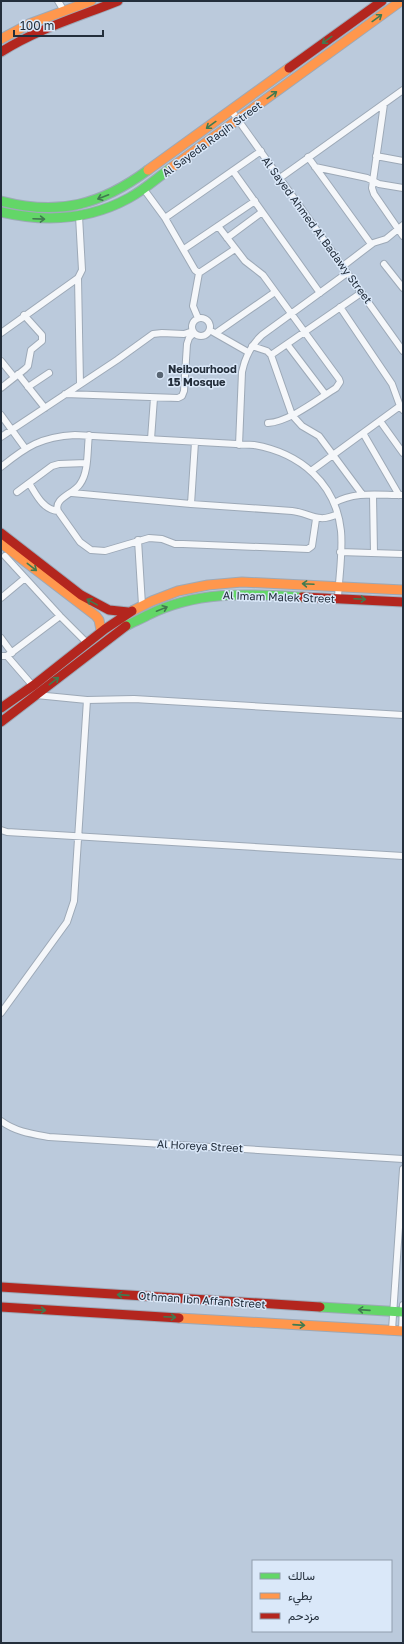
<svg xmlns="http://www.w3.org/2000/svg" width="404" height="1644" font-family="'Golos Text',Vazirmatn,sans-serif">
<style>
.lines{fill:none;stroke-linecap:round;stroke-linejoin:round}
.street-casing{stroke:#9da9b7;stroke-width:8}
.fast-casing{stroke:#9da9b7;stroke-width:11}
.slow-casing{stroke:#9da9b7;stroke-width:11}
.jam-casing{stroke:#9da9b7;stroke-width:11}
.street{stroke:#f5f7fa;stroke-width:6}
.fast{stroke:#63d668;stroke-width:9}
.slow{stroke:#ff974d;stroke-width:9}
.jam{stroke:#b3261e;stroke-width:9}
.oneway{stroke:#407a4f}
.poi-dot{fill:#586573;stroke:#dae8f9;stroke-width:1.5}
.labels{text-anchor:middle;stroke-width:3;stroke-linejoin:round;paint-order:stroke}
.street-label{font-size:11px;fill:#232e3b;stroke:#dae8f9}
.poi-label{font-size:11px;font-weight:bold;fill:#232e3b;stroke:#dae8f9;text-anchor:start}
</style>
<rect width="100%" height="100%" fill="#bbcadc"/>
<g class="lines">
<g class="street-casing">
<path id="street" d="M58,1L64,11
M384,104L372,188L374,194L403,236
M231,110L403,351
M376,156L403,161
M308,157L371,244
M315,167L367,178L379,184L403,188
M233,171L320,293
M280,178L403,90
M143,188L165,218L195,270L199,273L193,306L198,318
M165,218L261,151
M218,226L245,261L263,275L339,379L340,382L336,388C318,399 289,422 268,423
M227,238L262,212
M184,249L255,201
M384,264L403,288
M343,266L373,243L386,239L403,225
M199,273L235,249
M78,278L80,384
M340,307L392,384L400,406L403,410
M192 327a9 9 0 1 1 18 0a9 9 0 1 1-18 0Z
M213,332L248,352
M1,333L78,278L82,270L79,216
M216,333L275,292
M287,344L325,394
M252,346L267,351L271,355L292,415L302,426L319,436L362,494
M271,355L361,293
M1,361L14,377
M18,374L45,408
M28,387L49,373
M1,388L25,369L28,366L31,350L42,341V335L24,315
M65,394L178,398L182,396L184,391L187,344L189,338L194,333
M1,415L25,448
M380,421L403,453
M363,433L399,495
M89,435C87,450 89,472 80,484C74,494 53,498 58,511L80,542L91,550L105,551L149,538L162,539L175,544H183L308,549L312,546L316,519
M1,437L117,360L153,334L162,333L184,334L193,331
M151,439L154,398
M239,445L242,372C245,357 251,345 262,335L347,273
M1,467C27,446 41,437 75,435L254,445C300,453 336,483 341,531C343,553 339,576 338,598
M311,471L400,406
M29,483C36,494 43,510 58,511
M17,492L52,466L59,464L86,463
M72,493L191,504L292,511C310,513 318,524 337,514
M373,495L374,553
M334,503C355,491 378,495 402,495
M191,504L195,442
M138,540L142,605
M340,552L403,554
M5,556L60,616L86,642
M1,598L25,578
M1,638L12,653
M1,656H7L60,616
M7,656L33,686
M36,695L87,700
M1,830L7,832C139,841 271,847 403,856
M1,1013L67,922L74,901L87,700L134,699L403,715
M1,1121C16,1132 32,1134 49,1137L403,1159
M392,1330L403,1169
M402,1331L403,1305"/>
</g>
<g class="fast-casing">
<path id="fast" d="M1,201C59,216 101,205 148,170
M1,212C44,222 89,220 129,198C144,190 157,178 171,168
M126,626C133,622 141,619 148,615C198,590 248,594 302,597
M320,1307L403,1312"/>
</g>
<g class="slow-casing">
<path id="slow" d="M1,39L29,24L91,1
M171,168L401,1
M148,170L289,68
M1,543L96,616L99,620L101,630
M132,611L152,601L178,591L208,585L242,582L403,590
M179,1318L403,1331"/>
</g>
<g class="jam-casing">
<path id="jam" d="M1,52C37,29 78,17 118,1
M289,68L382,1
M1,533L81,595L109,610L128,612
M302,597L403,602
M1,708L34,685L105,629L132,611
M1,722L126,626
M1,1287L320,1307
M1,1307L179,1318"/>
</g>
<use href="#street" class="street"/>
<use href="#fast" class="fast"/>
<use href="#slow" class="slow"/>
<use href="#jam" class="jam"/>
</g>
<defs><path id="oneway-shaft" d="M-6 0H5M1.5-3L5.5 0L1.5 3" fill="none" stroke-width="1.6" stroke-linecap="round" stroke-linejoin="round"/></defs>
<g class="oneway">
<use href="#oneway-shaft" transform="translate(377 18) rotate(-36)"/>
<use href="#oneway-shaft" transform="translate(327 40) rotate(144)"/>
<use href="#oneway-shaft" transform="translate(272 95) rotate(-36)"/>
<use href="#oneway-shaft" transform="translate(211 125) rotate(144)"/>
<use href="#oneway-shaft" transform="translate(103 197) rotate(159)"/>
<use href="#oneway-shaft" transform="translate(39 219) rotate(2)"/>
<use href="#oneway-shaft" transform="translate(32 567) rotate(38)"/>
<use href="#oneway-shaft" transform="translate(308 584) rotate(-177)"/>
<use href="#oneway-shaft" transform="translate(360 599) rotate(3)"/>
<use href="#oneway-shaft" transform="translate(92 602) rotate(-151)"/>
<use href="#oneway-shaft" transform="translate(162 609) rotate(-22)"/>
<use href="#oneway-shaft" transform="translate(54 681) rotate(-38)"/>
<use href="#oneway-shaft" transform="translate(123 1295) rotate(-176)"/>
<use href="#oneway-shaft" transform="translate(40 1310) rotate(3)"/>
<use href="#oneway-shaft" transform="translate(364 1310) rotate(-176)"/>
<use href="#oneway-shaft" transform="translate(170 1317) rotate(3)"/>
<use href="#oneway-shaft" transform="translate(299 1325) rotate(4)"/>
</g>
<circle class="poi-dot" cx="160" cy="375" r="4"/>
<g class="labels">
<g class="street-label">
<text transform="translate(212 139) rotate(-36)" y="4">Al Sayeda Raqih Street</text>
<text transform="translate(317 230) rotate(54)" y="4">Al Sayed Ahmed Al Badawy Street</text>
<text transform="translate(279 597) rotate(2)" y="4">Al Imam Malek Street</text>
<text transform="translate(200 1146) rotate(3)" y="4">Al Horeya Street</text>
<text transform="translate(202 1300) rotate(4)" y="4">Othman Ibn Affan Street</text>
</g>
<g class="poi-label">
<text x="168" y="373">Neibourhood<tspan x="168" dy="13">15 Mosque</tspan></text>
</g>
</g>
<rect width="404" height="1644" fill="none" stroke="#232e3b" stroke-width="4"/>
<rect x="252" y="1560" width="140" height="72" fill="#dae8f9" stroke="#919ead"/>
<rect x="260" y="1573" width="20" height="6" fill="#63d668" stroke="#919ead"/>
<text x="288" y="1580" font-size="12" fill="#232e3b">سالك</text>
<rect x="260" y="1593" width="20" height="6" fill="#ff974d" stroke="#919ead"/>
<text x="288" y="1600" font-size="12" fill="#232e3b">بطيء</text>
<rect x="260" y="1613" width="20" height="6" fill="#b3261e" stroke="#919ead"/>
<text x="288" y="1620" font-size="12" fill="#232e3b">مزدحم</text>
<path d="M14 30v6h89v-6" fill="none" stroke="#232e3b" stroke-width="2"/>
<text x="20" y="30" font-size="12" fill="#232e3b" stroke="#dae8f9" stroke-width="3" paint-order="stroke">100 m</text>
</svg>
